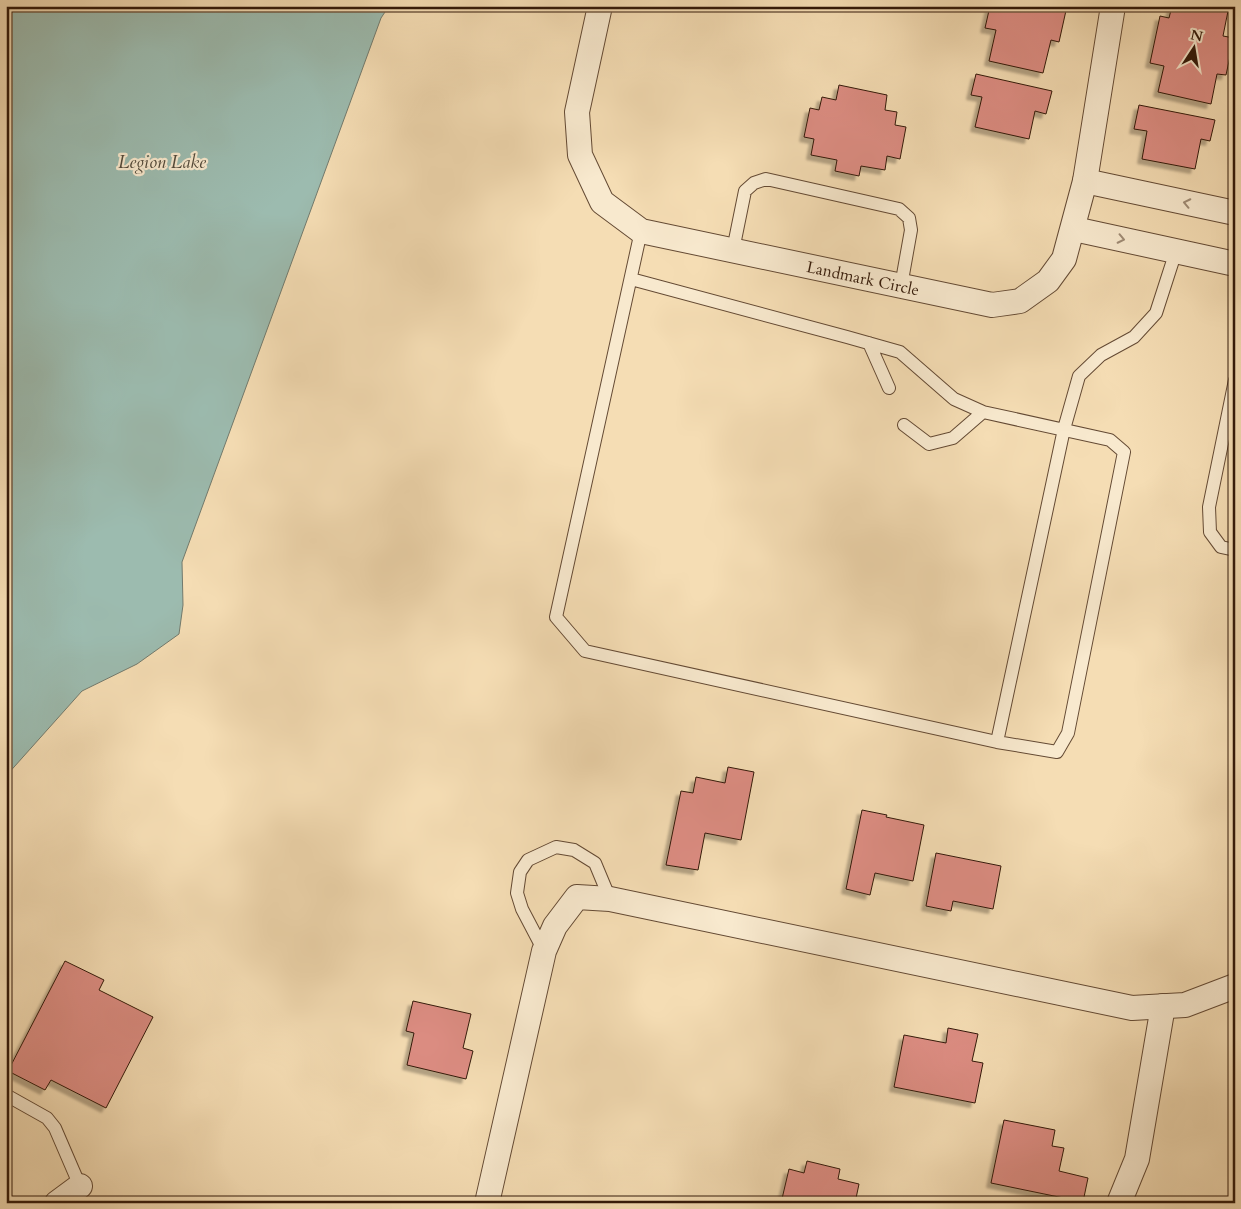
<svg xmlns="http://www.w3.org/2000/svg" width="1241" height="1209" font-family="Cardo,serif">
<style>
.water{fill:#9cbbaf;stroke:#727a6d}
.building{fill:#dd8d83;stroke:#331909;filter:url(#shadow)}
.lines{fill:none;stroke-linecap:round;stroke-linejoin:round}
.lane-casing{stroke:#644a34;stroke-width:14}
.street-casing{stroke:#644a34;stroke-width:26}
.lane{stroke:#f8e9ce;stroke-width:12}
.street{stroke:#f8e9ce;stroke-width:24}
.oneway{stroke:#9f8b75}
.labels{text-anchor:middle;stroke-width:4.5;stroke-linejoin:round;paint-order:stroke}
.street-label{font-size:16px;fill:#331909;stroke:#f8e9ce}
.water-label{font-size:18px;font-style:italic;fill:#524a3b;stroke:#f8e9ce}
</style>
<defs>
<filter id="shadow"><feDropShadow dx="-4.5" dy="4.5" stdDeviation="1" flood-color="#0004"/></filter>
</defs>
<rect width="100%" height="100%" fill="#f5ddb4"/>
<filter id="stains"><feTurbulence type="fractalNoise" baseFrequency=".004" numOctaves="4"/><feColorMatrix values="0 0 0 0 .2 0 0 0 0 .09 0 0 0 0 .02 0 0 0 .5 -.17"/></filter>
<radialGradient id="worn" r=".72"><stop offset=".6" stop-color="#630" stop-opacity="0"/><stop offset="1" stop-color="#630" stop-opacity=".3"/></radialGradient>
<path class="water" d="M6,6H389L381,18L182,562L183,605L179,634L137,664L82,691L6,776Z"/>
<path class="building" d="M990,6H1067L1059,42L1051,40L1043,73L989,61L996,30L985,28Z
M1172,6H1229L1223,36L1234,38L1226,75L1217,74L1211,104L1158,92L1164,66L1150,63L1160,16L1169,18Z
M976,74L1052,91L1046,114L1035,111L1029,139L975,127L982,97L971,95Z
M839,85L887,95L885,110L897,112L895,125L906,127L900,159L887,156L885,170L861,166L859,176L835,171L837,160L811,155L814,139L804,137L810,108L819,110L822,97L836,100Z
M1139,105L1215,120L1210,141L1201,139L1195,169L1142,159L1147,131L1134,129Z
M728,767L754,772L741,840L705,833L698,870L666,865L681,791L693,793L696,777L725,783Z
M862,810L887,815L886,817L924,825L913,881L875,873L870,895L846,889Z
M936,853L1001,866L993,909L953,901L951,911L926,906Z
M65,961L104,980L99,990L153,1017L106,1108L51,1080L45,1090L8,1071Z
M413,1001L471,1014L463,1048L473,1051L466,1079L407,1065L414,1033L406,1031Z
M948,1028L978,1034L972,1061L983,1063L975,1103L894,1087L904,1035L946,1043Z
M1004,1120L1055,1130L1052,1146L1064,1148L1059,1171L1088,1178L1083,1202L991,1183Z
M807,1161L840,1169L838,1179L859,1184L855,1203H781L789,1169L804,1173Z"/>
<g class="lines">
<g class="lane-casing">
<path id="lane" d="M641,231L556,617L585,651L997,742L1064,429L1079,376L1101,355L1134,337L1156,313L1176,251
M733,250L745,191L754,183L766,179L899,209L909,218L911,230L901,286
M631,279L847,337L900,352L954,399L983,412L1110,440L1124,452L1068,733L1057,752L997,742
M869,343L889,388
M1235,380L1209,507L1210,532L1221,547L1235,550
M904,425L929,444L953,438L983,412
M544,951L522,909L517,893L520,872L528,860L556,847L574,850L595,863L610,899
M6,1095L47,1118L55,1128L80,1186"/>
</g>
<g class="street-casing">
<g id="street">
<path id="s1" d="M600,6L577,112L580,155L602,202L641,231L992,305L1020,301L1048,281L1064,259L1085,181L1113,6"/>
<path d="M1085,181L1235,213"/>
<path d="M1074,229L1235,264"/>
<path d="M57,1203L80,1186"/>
<path d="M487,1203L544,951L555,926L577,897L610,899L1132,1008L1185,1005L1235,986"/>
<path d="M1119,1203L1137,1159L1163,1006"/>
</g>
</g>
<use href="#lane" class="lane"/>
<use href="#street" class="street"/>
</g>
<defs><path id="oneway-chevron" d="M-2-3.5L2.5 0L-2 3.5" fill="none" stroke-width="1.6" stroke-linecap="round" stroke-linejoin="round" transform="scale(1.25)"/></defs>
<g class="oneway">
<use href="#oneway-chevron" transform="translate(1187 203) rotate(-168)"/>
<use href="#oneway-chevron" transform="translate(1121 239) rotate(12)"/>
</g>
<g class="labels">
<g class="street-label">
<text dy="6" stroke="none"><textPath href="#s1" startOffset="479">Landmark Circle</textPath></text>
</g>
<g class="water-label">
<text x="162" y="168">Legion Lake</text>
</g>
</g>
<rect width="1241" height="1209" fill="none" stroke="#f5ddb4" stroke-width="25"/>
<rect x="8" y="8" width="1226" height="1194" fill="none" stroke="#331909" stroke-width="2.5"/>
<rect x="12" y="12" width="1216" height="1184" fill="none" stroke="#331909"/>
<g transform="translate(1194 48) rotate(12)" stroke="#f8e9ce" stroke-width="4" paint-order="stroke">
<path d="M0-4L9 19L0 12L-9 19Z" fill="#331909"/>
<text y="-8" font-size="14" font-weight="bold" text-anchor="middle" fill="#331909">N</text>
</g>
<rect width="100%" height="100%" filter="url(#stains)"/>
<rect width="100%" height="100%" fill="url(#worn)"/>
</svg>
